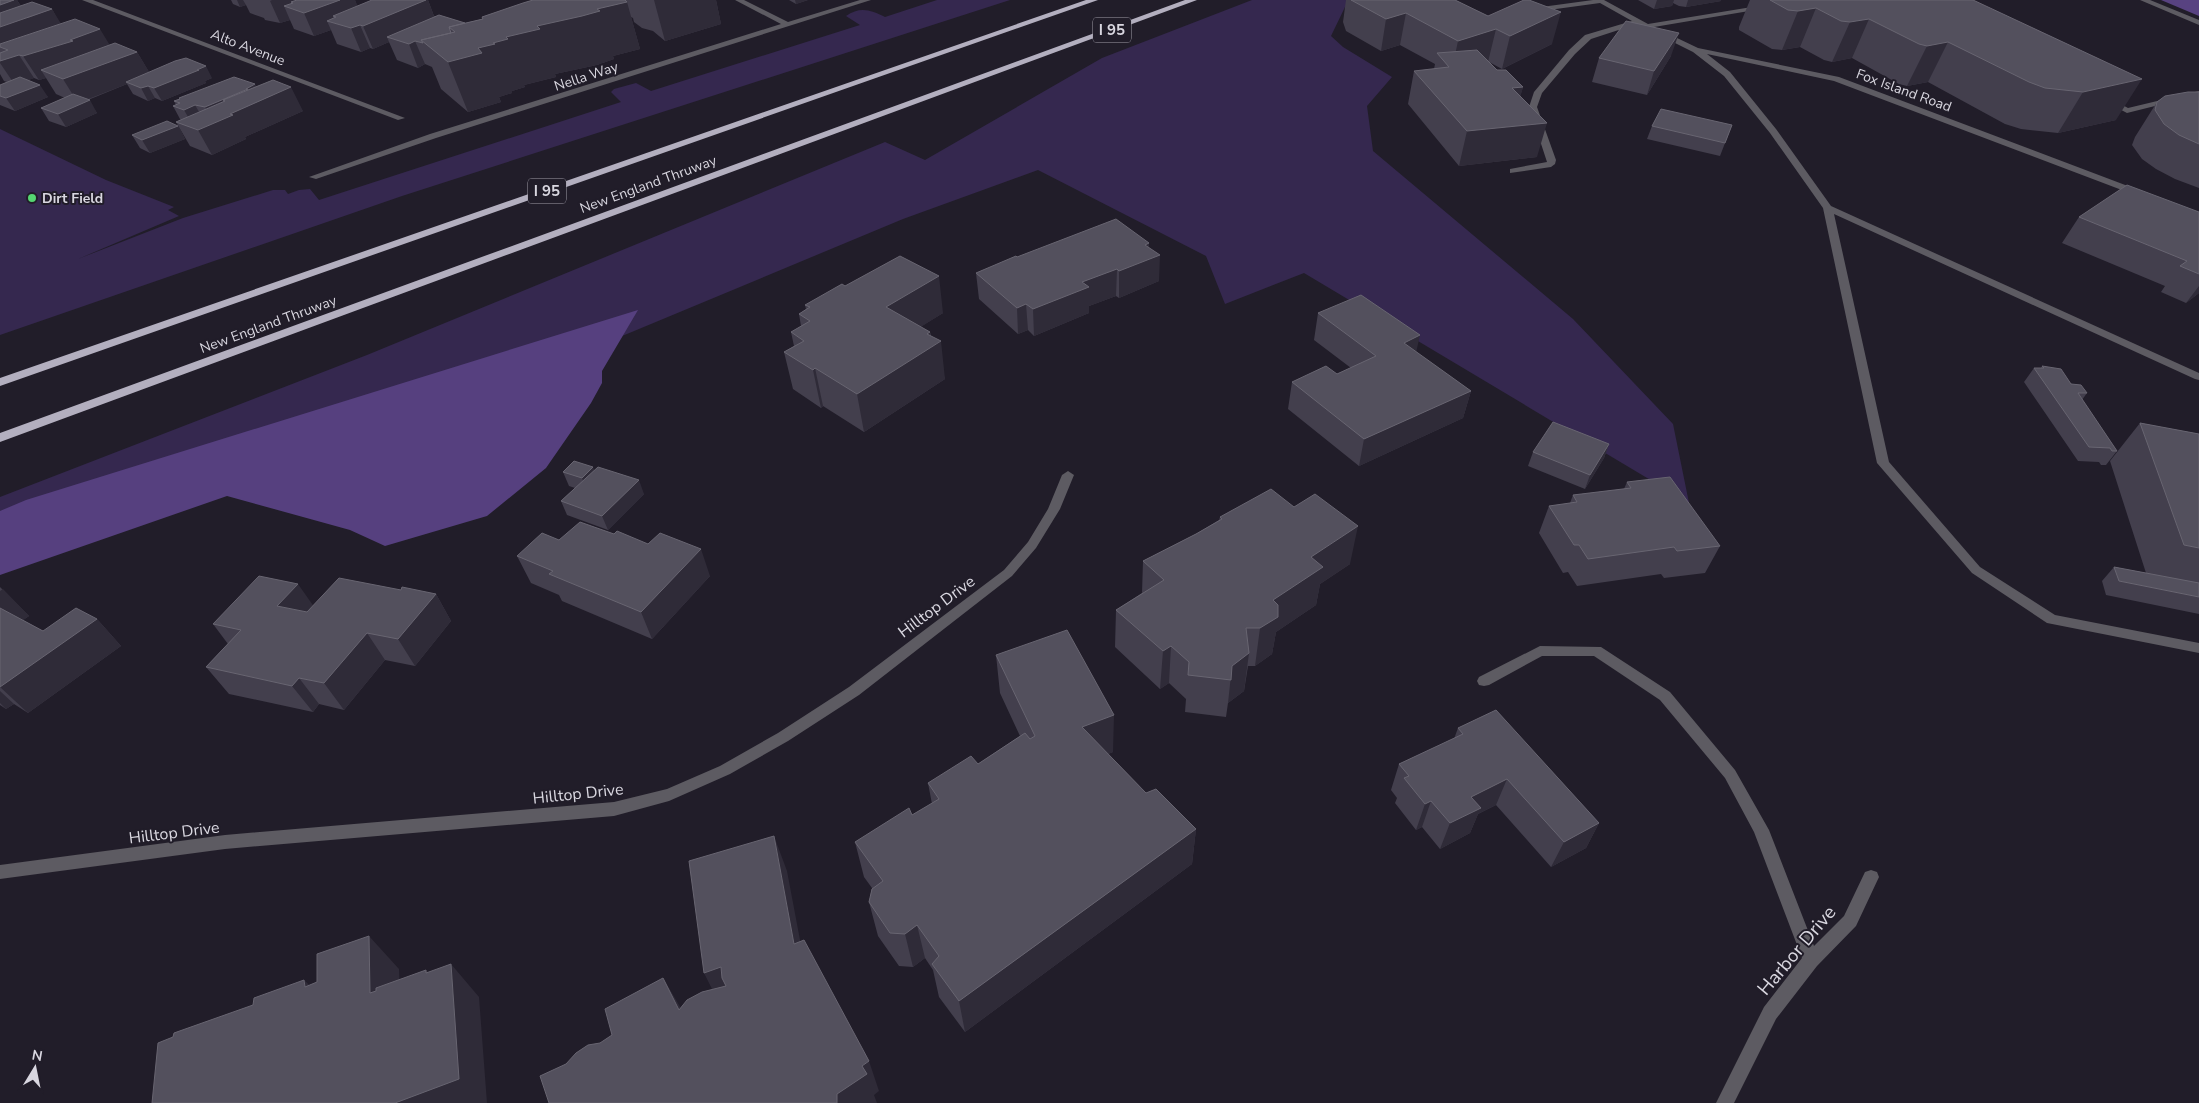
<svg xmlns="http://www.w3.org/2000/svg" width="2199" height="1103" font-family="'Nunito Sans',sans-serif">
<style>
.green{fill:#35284f}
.forest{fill:#56407f}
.water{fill:#584281}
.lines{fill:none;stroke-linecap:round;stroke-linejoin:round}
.minor{fill:#5d5b62;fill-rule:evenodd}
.highway{fill:#b3afbf;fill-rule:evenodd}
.wall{fill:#433f4d}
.shaded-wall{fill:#2f2b38}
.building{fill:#53505d;stroke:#686571}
.poi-dot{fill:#55d672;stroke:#211d29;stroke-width:2}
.labels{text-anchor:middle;stroke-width:4;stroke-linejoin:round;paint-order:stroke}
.far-street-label{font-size:14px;fill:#d9d7e0;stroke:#211d29}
.far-poi-label{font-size:14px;font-weight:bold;fill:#d9d7e0;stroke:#211d29;text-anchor:start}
.shield{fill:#211d29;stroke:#a29fa9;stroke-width:1}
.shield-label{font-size:15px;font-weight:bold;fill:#d9d7e0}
.street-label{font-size:16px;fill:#d9d7e0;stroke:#211d29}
.near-street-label{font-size:19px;fill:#d9d7e0;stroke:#211d29}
</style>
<rect width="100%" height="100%" fill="#211d29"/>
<path class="green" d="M937,0H1010L402,196L0,335V129L106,180L174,207L168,210L179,216L78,259L183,218L273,190H285L288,194L299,190L310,189L319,200L621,102L611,92L614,89L636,83L651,91L860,25L846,16C860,6 871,10 885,17Z
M1252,0H1409L1345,7L1331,36L1343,47L1392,77L1367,106L1373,151L1573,319L1673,424L1689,503L1304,273L1225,304L1206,256L1038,170L903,219L562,361L0,570V497L367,355L885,142L925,160L1102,58Z"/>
<path class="forest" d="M638,310L602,371V383L591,403L546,468L487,516L385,546L350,530L227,496L0,575V511L26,500Z"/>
<path class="water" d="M2161,0H2199V16Z"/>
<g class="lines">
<path class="minor" d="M82,0H93L405,118L398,120Z
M735,0H744L788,22L860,0H871L436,138L316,179L309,177L430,134L781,24Z
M1593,0H1604L1648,24L1764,5V9H1761L1654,27L1698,48L1839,77L2141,191V195H2135L1834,81L1707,54L1730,72L1776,129L1831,206L2199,373V380L2195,379L1834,214L1889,462L1980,567L2055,615L2199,643V653L2047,623L1972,573L1877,463L1823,208L1770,133L1724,76L1693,52L1637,24L1591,39L1575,54L1542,93L1537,107L1556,160L1555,164L1551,167L1510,173V169L1547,162L1529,107L1534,92L1569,50L1585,35L1632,21L1600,3L1534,12L1530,10L1534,8Z
M2140,0H2150L2199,20V25Z
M2199,91V95L2127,113L2104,101L2111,99L2128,108Z
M1068,471L1074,475L1060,509L1036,548L1012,576L859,695L788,741L730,774L669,801L614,816L225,849L0,879V865L225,835L614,802L667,789L720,766L778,733L849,687L1004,570L1028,542L1048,509L1062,475Z
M1540,646L1601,647L1670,692L1735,770L1769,830L1814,946L1844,916L1865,872L1871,870L1877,872L1879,877L1856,926L1817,966L1776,1019L1734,1103H1716L1764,1007L1802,958L1754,832L1725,778L1660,700L1594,656H1542L1489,685L1484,686L1479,685L1477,681L1479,677Z"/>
<path class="highway" d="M1086,0H1098L0,386V378Z
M1185,0H1197L0,442V433Z"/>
</g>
<path class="wall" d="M0,0H17L21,6L52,9L60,24L110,45L137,52L149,72L212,78L205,81L206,83L162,101L155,98L148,101L133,94L127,84L88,100L97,113L66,127L49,121L41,108L65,98L56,94L46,78L39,80L34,78L28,80L48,97L15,111L0,105V85L7,82L4,81L0,74Z
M231,0H355L357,6L428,0L434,16L465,23L482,19V17L533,0H716L721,24L665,41L653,31L642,28L634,22L633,18L631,17L640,49L613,56L614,59L597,65L555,74L556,77L524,85L525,87L512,91V93L499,97L501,102L468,112L441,89L432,67L425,64L418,68L397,60L389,42L373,49L370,48L361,52L337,44L331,30L314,36L294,29L290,20L280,23L265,20L264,18L250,13L246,5L240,7L233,4Z
M789,0H808L796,4Z
M1346,0H1455L1488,16L1552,44L1502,69L1489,62L1497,70L1523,87L1520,96L1537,157L1459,166L1408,104L1414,71L1434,69L1435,64L1400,45L1381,51L1346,31L1343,22Z
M1638,0H1721V1L1686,7L1679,6L1673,3L1672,6L1654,9Z
M1750,0H1973L2116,120L2058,133L2021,129L2005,124L1928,82L1907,86L1899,84L1852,58L1832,62L1824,60L1800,47L1782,50L1772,49L1739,30V27Z
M1671,56L1647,95L1592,82L1599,58Z
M256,87L303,111L245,137L246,139L212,155L190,146L176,122L181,119H180L173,106L176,105L174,101L179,99V98Z
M2199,92V188L2175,179L2156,169L2142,159L2132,145L2135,137L2157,102Z
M1732,125L1720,156L1647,139L1652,126Z
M178,126L185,139L150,153L140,148L132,135Z
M2199,212V293L2186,303L2161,292L2165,286L2062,243L2079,217Z
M1149,243V247L1159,281L1119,298L1116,296L1089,306V313L1034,336L1028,330L1018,334L979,299L976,273L1017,257Z
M845,286L943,313L920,327L930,332L945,379L864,432L823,406L821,408L793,389L784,352L794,346L791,332L801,326L799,314L806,309L805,305Z
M1318,313L1416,352L1471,391L1463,418L1359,466L1288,409L1292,382L1337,374L1351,368L1314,340Z
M2042,366L2087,393L2082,400L2117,451L2106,465H2101L2099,462L2078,461L2024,382L2034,368H2041Z
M2140,423L2199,434V614L2106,595L2102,581L2114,567L2146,573L2110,461Z
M1609,444L1604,458L1585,489L1528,466L1533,452Z
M594,470L644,494L608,530L567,515L561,501L575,488L569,486L563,472Z
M1627,482L1720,546L1705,573L1664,578L1661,574L1577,586L1568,572L1563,573L1539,533L1549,506L1570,503L1573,495L1624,489Z
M1220,517L1350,564L1320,584L1316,605L1276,632L1272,654L1255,666H1248L1244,691L1228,703L1226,717L1185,712L1186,699L1169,683L1160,689L1115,647L1116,610L1142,593L1143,561L1196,534L1219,520Z
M559,540L710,576L652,639L562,601L559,595L531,583L517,556Z
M0,587L29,616L23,620L43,631L97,619L121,646L28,713L14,704L6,709L0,705Z
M401,590L436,594L451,621L415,666L385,660L344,710L319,704L313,712L229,694L206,667L228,644L213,624Z
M996,655L1113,752L1108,754L1146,793L1196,829L1192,864L965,1032L939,997L933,970L925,958L913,967L899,966L878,936L869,902L872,888L864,877L855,842L912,815L932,804L928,783L978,764L1020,736L1000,693Z
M1458,728L1599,823L1586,848L1551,867L1496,805L1478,814L1470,833L1440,849L1422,827L1416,830L1395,803L1397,798L1391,790L1399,764L1454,739Z"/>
<path class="shaded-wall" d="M14,0H17L28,18L52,9L66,32L8,50L0,47V5Z
M237,0H243L246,5L240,7Z
M272,0H355L363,18L333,16L337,24L327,21L331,30L314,36L304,13L293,3L291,2L295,10L284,6L290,20L280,23L270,1Z
M426,0H428L436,22L387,37L389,42L373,49L363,26Z
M654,0H716L721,24L665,41Z
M795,0H808L796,4Z
M1657,0H1674L1672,6L1654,9Z
M1688,0H1721V1L1686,7Z
M627,2L640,49L613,56L614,59L597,65L555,74L556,77L524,85L525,87L512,91V93L499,97L501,102L468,112L448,62L456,36L493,43L506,37L537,26L597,9Z
M1816,8L1800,47L1782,50L1798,11Z
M1561,12L1552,44L1502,69L1510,36Z
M1406,13L1400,45L1381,51L1386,19Z
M1869,19L1852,58L1832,62L1850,22Z
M360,25L370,48L361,52L351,28Z
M100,29L114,52L41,70L46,78L39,80L23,56Z
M1496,29L1488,62L1451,74L1458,41Z
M1679,33L1671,56L1647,95L1654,71Z
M415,41L425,64L418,68L409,44Z
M1948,42L1928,82L1907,86L1927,46Z
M137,52L151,75L126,82L127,84L78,103L63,79Z
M19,55L34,78L15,85L0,63V61Z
M206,66L212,78L205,81L206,83L162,101L154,88Z
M2142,79L2116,120L2058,133L2083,92Z
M255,84L262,97L223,100L230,113L212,120L205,107Z
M40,85L48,97L15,111L6,98Z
M148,86L155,98L148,101L141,88Z
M291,87L303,111L245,137L246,139L212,155L198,130L230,114Z
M1523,87L1514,120L1512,88Z
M90,100L97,113L66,127L58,114Z
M195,105L202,117L191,122L184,110Z
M1547,123L1537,157L1459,166L1467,131Z
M178,126L185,139L150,153L142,140Z
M1149,243L1148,259L1160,255L1159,281L1119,298V271L1145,245Z
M1117,269L1116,296L1089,306V313L1034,336L1033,309L1082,282Z
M939,276L943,313L892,345L886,307Z
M2199,286V293L2186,303Z
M1026,304L1028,330L1018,334L1017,308Z
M930,332L932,347L941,341L945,379L864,432L857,394L927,334Z
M1420,335L1414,362L1404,343Z
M815,368L823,406L821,408L813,370Z
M1471,391L1463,418L1359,466L1364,439Z
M1609,444L1604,458L1585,489L1590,475Z
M593,467L599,481L587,492L582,478Z
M639,480L644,494L608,530L602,516Z
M1358,526L1350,564L1320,584L1316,605L1276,632L1272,654L1255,666L1260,628L1273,600L1311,557Z
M701,549L710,576L652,639L641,612Z
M298,584L317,611L296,633L277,606Z
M3,589L29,616L10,629L0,618V591Z
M436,594L451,621L415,666L398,639Z
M97,619L121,646L28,713L0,687Z
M367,633L385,660L344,710L324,683Z
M1171,646L1169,683L1160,689L1163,651Z
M1249,653L1244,691L1228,703L1232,666Z
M299,678L319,704L313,712L292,686Z
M0,691L14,704L6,709L0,703Z
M1114,715L1113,752L1083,764L1082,727Z
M1507,779L1496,805L1478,814L1470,833L1440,849L1450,823L1471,797Z
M1431,801L1422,827L1416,830L1425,804Z
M1599,823L1586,848L1551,867L1564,842Z
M1196,829L1192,864L965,1032L959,1001Z
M774,836L787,871L807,977L794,944Z
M917,925L925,958L913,967L905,934Z
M369,936L399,969L401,1025L370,993Z
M451,964L479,997L487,1103H395L426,973V970L454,1002Z
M721,967L733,1000L720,1005L704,973Z
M663,978L682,1010H679Z
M304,980L338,1012L305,987Z
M869,1061L879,1091L874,1095L877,1103H837V1094L862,1066Z"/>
<path class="building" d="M0,0H14L0,5Z
M297,0H340L304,13L284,6L293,3L291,2Z
M372,0H426L363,26L360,25L351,28L327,21L336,17L333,16Z
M533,0H625L627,2L597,9L600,11L582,16L537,26L540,29L506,37L508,39L493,43L495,44L478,48L482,53L448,62L421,40L455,32L449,27L483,19L482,17L523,3Z
M1351,0H1455L1488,16L1524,0H1529L1561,12L1510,36L1496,29L1458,41L1406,13L1386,19Z
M1770,0H1973L2142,79L2083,92L2045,88L2029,82L1948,42L1927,46L1919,44L1869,19L1850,22L1841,21L1816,8L1798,11L1788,10Z
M32,2L52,9L0,27V13Z
M439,15L465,23L449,27L451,33L421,40L423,43L415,41L409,44L387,37Z
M75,19L100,29L70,40L73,41L23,56L19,55L0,61V53L8,50L0,47V44Z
M1626,21L1679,33L1654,71L1599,58Z
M115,43L137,52L63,79L41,70Z
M1477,50L1497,70H1506L1523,87L1512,88L1547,123L1467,131L1414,71L1449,67L1437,53Z
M186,58L206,66L197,70H199L154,88L148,86L141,88L126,82L175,61Z
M20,77L40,85L6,98L0,96V85Z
M234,77L255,84L246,89H248L205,107L195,105L184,110L173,106L180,103L174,101L180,99L179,98Z
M273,80L291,87L230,114L233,115L198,130L176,122L225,101L223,100Z
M2188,92H2199V144L2179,135L2164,124L2155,110L2157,102L2165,96Z
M73,94L90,100L58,114L41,108Z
M1661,109L1732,125L1725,143L1652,126Z
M167,121L178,126L142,140L132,135Z
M2127,185L2199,212V274L2180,266L2187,261L2079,217Z
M1116,219L1149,243L1145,245L1160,255L1119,271L1117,269L1082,282L1089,287L1033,309L1026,304L1017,308L976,273L1016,256L1017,257Z
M900,256L939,276L886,307L930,332L927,334L941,341L857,394L815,368L813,370L784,352L804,341L791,332L810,321L799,314L810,307L805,305L842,284L845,286Z
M1361,295L1420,335L1404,343L1471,391L1364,439L1292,382L1326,366L1337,374L1376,356L1318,313Z
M2042,366L2061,369L2071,384L2081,385L2087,393H2078L2117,451H2112L2110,448L2089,447L2034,368H2044Z
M1553,422L1609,444L1590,475L1533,452Z
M2140,423L2199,434V548L2184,545Z
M574,461L593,467L582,478L563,472Z
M598,467L639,480L602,516L561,501Z
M1670,477L1720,546L1677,551L1674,547L1588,559L1579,545H1574L1549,506L1577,502L1573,495L1631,488L1627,482Z
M1271,489L1294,507L1315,494L1358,526L1311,557L1323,567L1273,600L1278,605V617L1260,628H1246L1249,653L1232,666L1231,680L1188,675L1189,662L1171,646L1163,651L1116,610L1164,580L1143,561L1196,534L1222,519L1220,517Z
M580,522L614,534L617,531L648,544L660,533L701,549L641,612L549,574L553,571L517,556L542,533L559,540Z
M2114,567L2199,583V597L2119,581Z
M259,576L298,584L277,606L307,612L339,578L401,590L402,587L436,594L398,639L367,633L324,683L299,678L292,686L206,667L241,630L213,624Z
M0,608L43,631L76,608L97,619L0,687Z
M1067,630L1114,715L1082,727L1146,793L1156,789L1196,829L959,1001L932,964L939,956L917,925L905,934L890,933L869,902L872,889L883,881L855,842L909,808L912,815L939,799L928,783L971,756L978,764L1025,733L1030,739L1035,736L996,655Z
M1496,710L1599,823L1564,842L1507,779L1471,797L1481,808L1450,823L1431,801L1425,804L1404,778L1409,776L1399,764L1463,734L1458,728Z
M774,836L794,944L804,940L869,1061L862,1066L867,1074L837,1094V1103H549L540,1076L566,1064L576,1053L588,1045L600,1043L612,1035L605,1009L663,978L679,1010L687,1000L702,992L726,986L722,978L721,967L704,973L689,861Z
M369,936L370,993L376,991V988L426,970V973L451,964L459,1079L395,1103H152L158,1043L173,1037L174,1033L253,1005L254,998L304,980L305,987L317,982V954Z"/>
<circle class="poi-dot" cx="32" cy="198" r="5"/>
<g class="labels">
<g class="far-street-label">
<text transform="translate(248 47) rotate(21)" y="5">Alto Avenue</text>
<text transform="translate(586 76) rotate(-18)" y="5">Nella Way</text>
<text transform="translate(1904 90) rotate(20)" y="5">Fox Island Road</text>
<text transform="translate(648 184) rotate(-20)" y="5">New England Thruway</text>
<text transform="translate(268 324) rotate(-20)" y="5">New England Thruway</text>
</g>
<g class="far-poi-label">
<text x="42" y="203">Dirt Field</text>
</g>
<g class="shield">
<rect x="1093" y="17.5" width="38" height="25" rx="4"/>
<rect x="528" y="178.5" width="38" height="25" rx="4"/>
</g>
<g class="shield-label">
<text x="1112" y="35">I 95</text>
<text x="547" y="196">I 95</text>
</g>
<g class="street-label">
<text transform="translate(936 606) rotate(-37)" y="6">Hilltop Drive</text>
<text transform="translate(578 793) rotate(-6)" y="6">Hilltop Drive</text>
<text transform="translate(174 832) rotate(-7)" y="6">Hilltop Drive</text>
</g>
<g class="near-street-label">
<text transform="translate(1796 950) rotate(-50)" y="7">Harbor Drive</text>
</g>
</g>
<g transform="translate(35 1068) rotate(10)" stroke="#211d29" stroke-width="4" paint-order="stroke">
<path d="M0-4L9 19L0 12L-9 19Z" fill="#d9d7e0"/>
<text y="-8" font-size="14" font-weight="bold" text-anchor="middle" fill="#d9d7e0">N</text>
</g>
</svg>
